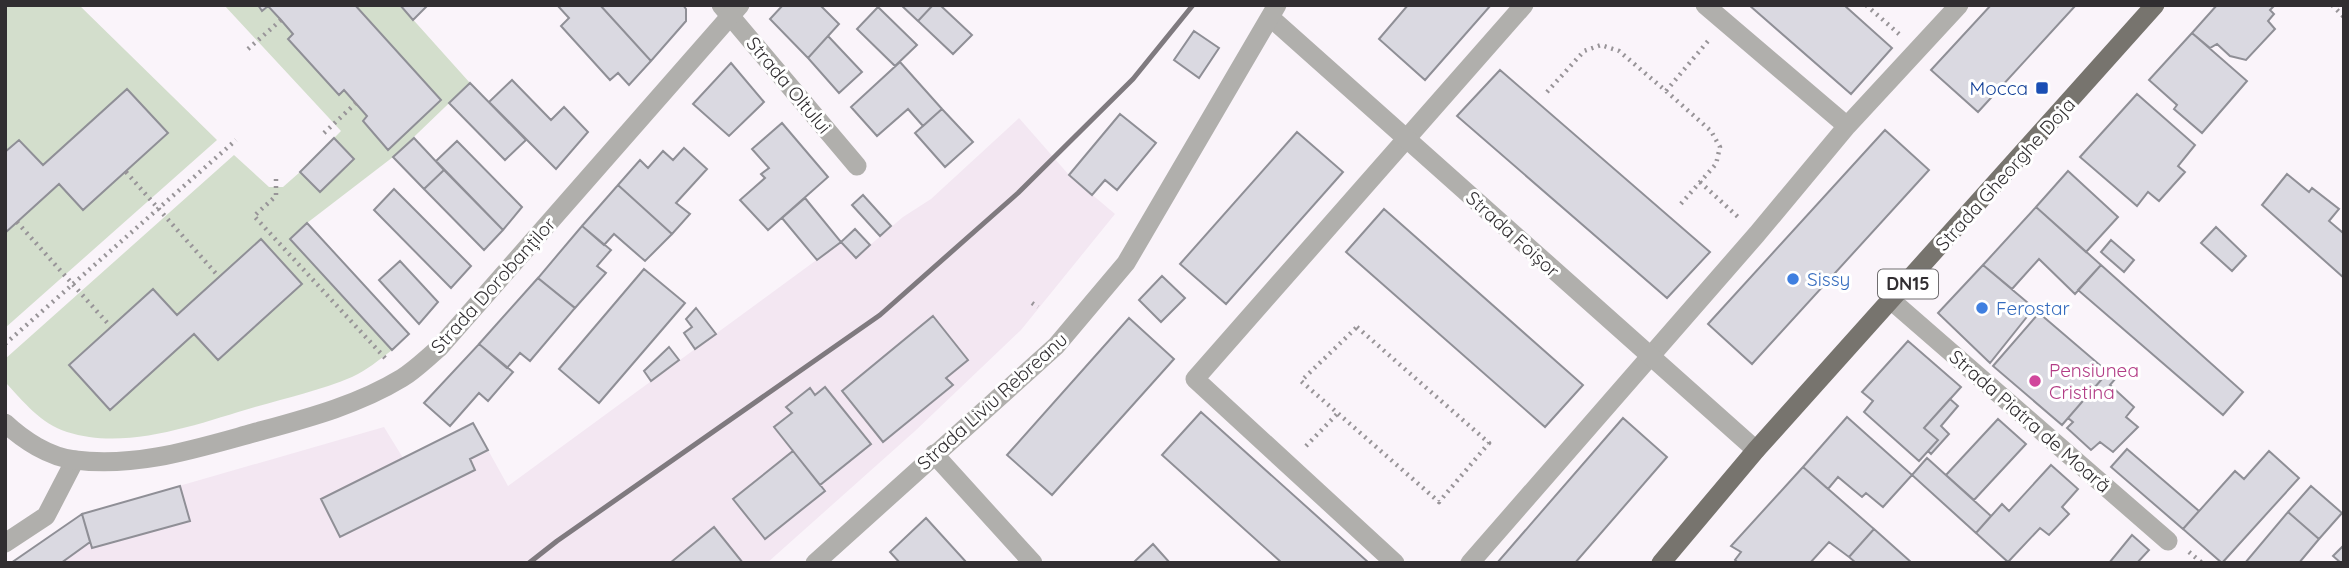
<svg xmlns="http://www.w3.org/2000/svg" width="2349" height="568" font-family="Quicksand,sans-serif">
<style>
.built{fill:#f3e7f2}
.green{fill:#d3decc}
.building{fill:#dad9e1;stroke:#8f8f96;stroke-width:2}
.lines{fill:none;stroke-linecap:round;stroke-linejoin:round}
.path{stroke:#989498;stroke-width:4.5;stroke-dasharray:2 5;stroke-linecap:butt}
.service{stroke:#b0afac;stroke-width:19}
.minor{stroke:#b0afac;stroke-width:19}
.tertiary{stroke:#b0afac;stroke-width:19}
.primary{stroke:#77746e;stroke-width:19}
.rail{stroke:#7f7a7f;stroke-width:5}
.transit-dot{fill:#1a4fb4;stroke:#fff;stroke-width:2.5}
.shop-dot{fill:#3f7fe0;stroke:#fff;stroke-width:2.5}
.hotel-dot{fill:#d1479c;stroke:#fff;stroke-width:2.5}
.labels{text-anchor:middle;stroke-width:6;stroke-linejoin:round;paint-order:stroke}
.shield{fill:#fff;stroke:#6f6d6f;stroke-width:2}
.shield-label{font-size:18px;font-weight:bold;fill:#312e31}
.street-label{font-size:19px;fill:#312e31;stroke:#fff}
.transit-label{font-size:19px;fill:#164399;stroke:#fff;text-anchor:end}
.shop-label{font-size:19px;fill:#366cbe;stroke:#fff;text-anchor:start}
.hotel-label{font-size:19px;fill:#b23c85;stroke:#fff;text-anchor:start}
</style>
<rect width="100%" height="100%" fill="#faf4fa"/>
<path class="built" d="M1019,118L1069,175L1115,214L1021,330L915,431L767,563H11L82,514L384,427L403,458L473,423L508,486L841,242L856,257L903,217L931,199Z"/>
<path class="green" d="M5,5H79L217,140L5,328Z
M224,5H400L470,83L393,157L307,223L290,239L392,350C379,360 367,370 352,377C321,390 287,398 255,407C197,424 127,451 67,432C41,424 23,401 5,382V359L234,155L269,187H283L300,172L320,192L353,159L334,138L341,131Z"/>
<path class="building" d="M258,5H355L441,100L388,150L363,121L367,116L344,90L339,95L288,39L293,34L281,20L268,6L262,11Z
M400,5H428L413,20Z
M557,5H600L651,61L629,85L618,73L610,80L561,26L569,18Z
M600,5H683L686,9V21L651,61Z
M783,5H820L839,24L808,58L770,19Z
M901,5H933L918,21Z
M933,5H940L972,35L953,54L918,21Z
M1408,5H1491L1425,80L1379,39Z
M1749,5H1844L1892,48L1851,94Z
M1991,5H2076L1978,112L1931,70Z
M2217,5H2275L2270,10L2274,14L2268,21L2275,29L2246,60L2230,56L2217,44L2210,48L2192,33Z
M878,7L917,45L895,66L857,29Z
M1194,31L1219,48L1199,78L1174,60Z
M2192,33L2247,81L2202,133L2174,109L2177,105L2149,80Z
M828,36L862,72L839,93L808,58Z
M900,62L942,109L923,126L908,109L877,136L851,107Z
M731,63L764,102L729,136L693,104Z
M1500,70L1710,252L1667,298L1457,116Z
M512,80L551,120L564,107L588,132L556,169L489,102Z
M470,83L526,140L505,160L449,103Z
M127,89L168,133L83,210L59,184L5,233V152L19,140L43,165Z
M2137,94L2195,145L2178,166L2185,172L2159,201L2148,192L2137,206L2080,157Z
M942,109L973,142L945,167L915,133Z
M1120,114L1156,143L1117,190L1105,180L1092,195L1069,175Z
M782,123L828,177L768,230L740,200L765,178L761,174L769,168L752,149Z
M1885,130L1929,170L1752,364L1708,324Z
M1297,132L1343,172L1226,304L1180,264Z
M334,138L354,159L320,192L300,172Z
M414,138L444,170L424,189L393,157Z
M457,141L522,207L503,230L436,161Z
M684,148L707,169L676,203L690,214L672,234L618,185L640,160L648,168L663,151L673,160Z
M444,170L503,230L484,250L424,189Z
M2068,171L2118,217L2086,252L2036,207Z
M2287,174L2309,192L2312,188L2339,209L2329,221L2342,232L2344,231V278L2262,205Z
M618,185L672,234L645,261L614,234L604,245L582,226Z
M394,189L471,266L451,288L374,210Z
M863,195L891,226L880,236L852,205Z
M805,198L841,242L817,260L782,218Z
M2036,207L2101,265L2075,294L2039,259L2012,289L1983,265Z
M1384,209L1583,385L1545,427L1346,252Z
M307,223L409,334L392,350L290,239Z
M582,226L611,250L597,266L606,273L575,308L538,278Z
M2216,227L2246,256L2232,271L2201,243Z
M855,229L870,245L856,258L841,242Z
M261,239L302,284L218,360L194,334L110,410L69,365L153,289L177,315Z
M2111,240L2134,260L2124,272L2101,252Z
M400,261L438,302L419,324L379,280Z
M1983,265L2034,308L1990,363L1938,313Z
M2101,265L2243,392L2223,415L2078,290Z
M644,269L685,303L599,403L559,369Z
M1162,276L1185,298L1161,322L1139,300Z
M538,278L575,308L530,361L520,353L507,368L479,344Z
M696,308L716,334L695,349L684,333L692,327L686,319Z
M2039,313L2108,372L2062,425L1993,366Z
M933,316L968,360L946,378L953,385L883,442L842,391Z
M1129,318L1174,359L1052,495L1007,455Z
M1908,341L1961,387L1924,428L1938,440L1919,461L1864,412L1873,401L1862,392Z
M479,344L513,372L488,401L479,393L450,426L424,403Z
M669,347L679,360L651,381L644,371Z
M2108,372L2116,378L2110,385L2134,407L2126,417L2138,427L2113,452L2100,442L2091,450L2067,428L2073,422L2068,418Z
M825,387L871,444L820,485L774,427L792,413L786,407L810,388L815,395Z
M1950,399L1958,406L1941,426L1949,434L1931,454L1928,451L1938,440L1924,428Z
M1201,412L1369,563H1282L1162,455Z
M1847,417L1912,475L1883,507L1866,493L1862,497L1838,477L1828,489L1803,467Z
M1623,418L1667,457L1575,563H1497Z
M1998,419L2026,444L1974,500L1946,475Z
M473,423L488,450L470,459L475,470L340,537L321,499Z
M2127,449L2199,511L2183,529L2111,467Z
M793,451L825,491L765,539L733,499Z
M2269,451L2299,478L2222,563L2183,529L2235,471L2244,479Z
M1927,458L1991,516L1976,533L1912,475Z
M2051,465L2078,489L2062,507L2069,514L2049,535L2040,528L2008,562L1976,533L2002,504L2009,511Z
M1803,467L1874,529L1849,557L1829,542L1810,563H1738L1735,560L1741,552L1731,546Z
M180,486L190,521L92,548L82,514Z
M2311,486L2342,513L2319,539L2288,512Z
M2288,512L2319,539L2299,563H2245Z
M82,514L90,542L61,563H11Z
M926,518L967,563H900L890,552Z
M714,527L743,563H670Z
M1874,529L1912,563H1856L1849,557Z
M2132,535L2149,550L2137,563H2109Z
M1153,544L1170,563H1133Z
M2344,545V563H2341L2333,556Z"/>
<g class="lines">
<path class="path" d="M1866,5L1899,34
M2332,5L2344,17
M248,49L281,20
M1666,91L1708,41
M1547,92L1584,51L1601,45L1619,51L1666,91L1711,131L1720,147L1716,164L1679,206
M324,133L356,103
M126,172L219,277
M276,179V196L254,216L386,359
M1700,182L1738,217
M17,222L111,327
M1032,303L1038,307
M1357,327L1489,443L1439,502L1301,381Z
M5,344L236,140
M1306,446L1338,413
M2189,552L2202,563"/>
<path class="service" d="M1705,5L1847,126
M934,454L1033,563
M1395,563L1195,379L1524,5
M1470,563L1757,234L1847,126L1959,5"/>
<path class="minor" d="M721,5L857,166
M1271,18L1756,450
M1892,301L2168,541
M5,543L46,516L75,460"/>
<path class="tertiary" d="M5,423C23,440 49,457 75,460C135,468 195,449 253,433C304,419 356,406 402,378C415,370 427,358 439,348L740,5
M815,563L1056,346L1126,263L1277,5"/>
<path class="primary" d="M1661,563L1756,450L2155,5"/>
<path class="rail" d="M529,563L557,541L880,315L1018,193L1133,79L1193,5"/>
</g>
<rect class="transit-dot" x="2035" y="81" width="14" height="14" rx="3.5"/>
<g class="shop-dot">
<circle cx="1793" cy="279" r="7"/>
<circle cx="1982" cy="308" r="7"/>
</g>
<circle class="hotel-dot" cx="2035" cy="381" r="7"/>
<g class="labels">
<rect class="shield" x="1878" y="269.5" width="60" height="29" rx="5"/>
<g class="shield-label">
<text x="1908" y="290">DN15</text>
</g>
<g class="street-label">
<text transform="translate(789 85) rotate(50)" y="7">Strada Oltului</text>
<text transform="translate(2005 174) rotate(-48)" y="7">Strada Gheorghe Doja</text>
<text transform="translate(1513 234) rotate(42)" y="7">Strada Foișor</text>
<text transform="translate(493 285) rotate(-48)" y="7">Strada Dorobanților</text>
<text transform="translate(992 401) rotate(-42)" y="7">Strada Liviu Rebreanu</text>
<text transform="translate(2030 421) rotate(41)" y="7">Strada Piatra de Moară</text>
</g>
<g class="transit-label">
<text x="2028" y="95">Mocca</text>
</g>
<g class="shop-label">
<text x="1807" y="286">Sissy</text>
<text x="1996" y="315">Ferostar</text>
</g>
<g class="hotel-label">
<text x="2049" y="377">Pensiunea<tspan x="2049" dy="22">Cristina</tspan></text>
</g>
</g>
<rect width="2349" height="568" fill="none" stroke="#312e31" stroke-width="14"/>
</svg>
